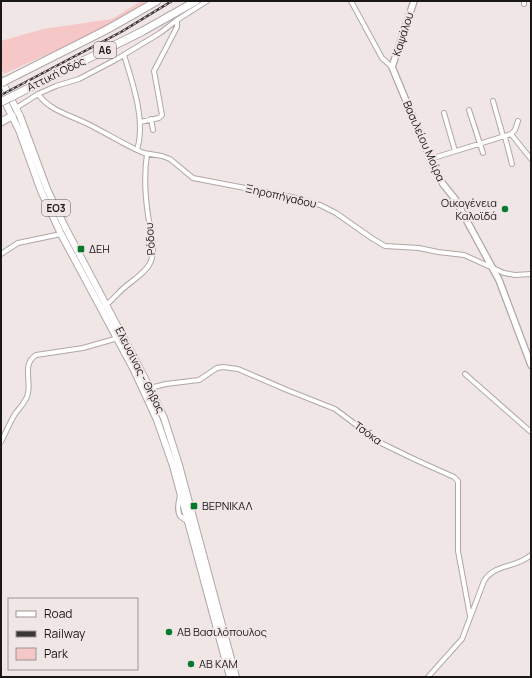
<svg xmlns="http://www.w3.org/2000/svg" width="532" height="678" font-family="Manrope,sans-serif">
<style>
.green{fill:#f6c7c7}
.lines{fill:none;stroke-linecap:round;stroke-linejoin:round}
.street-casing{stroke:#b1a6a6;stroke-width:6}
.secondary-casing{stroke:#b1a6a6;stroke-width:8}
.primary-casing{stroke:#b1a6a6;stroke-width:8}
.highway-casing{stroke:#b1a6a6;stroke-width:9}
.street{stroke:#fff;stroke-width:4}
.secondary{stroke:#fff;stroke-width:5.5}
.primary{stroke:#fff;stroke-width:6}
.highway{stroke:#fff;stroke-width:7}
.rail-casing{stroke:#3b3636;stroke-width:2.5}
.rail{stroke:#f1e6e6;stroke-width:1;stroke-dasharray:3;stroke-linecap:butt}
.highway-bridge-casing{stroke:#b1a6a6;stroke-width:9;stroke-linecap:butt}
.highway-bridge{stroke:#fff;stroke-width:7}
.poi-dot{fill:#07792e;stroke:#f1e6e6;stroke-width:1.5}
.labels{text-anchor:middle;stroke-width:4;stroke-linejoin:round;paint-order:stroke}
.shield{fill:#f1e6e6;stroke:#5b5555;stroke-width:1}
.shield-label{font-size:10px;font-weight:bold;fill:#1b1717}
.street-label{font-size:11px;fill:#1b1717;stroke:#f1e6e6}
.poi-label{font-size:11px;fill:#1b1717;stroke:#f1e6e6;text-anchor:start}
</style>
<rect width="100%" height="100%" fill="#f1e6e6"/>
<path class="green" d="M141,1H148C103,30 52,52 4,74L1,69V41L43,29L112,19Z"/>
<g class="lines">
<g class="street-casing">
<path id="street" d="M351,1L382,58L392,67
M524,4V1
M124,55C133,84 146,121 137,150
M38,94C50,111 70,115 88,124C104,132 120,142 137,150L144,153L162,156L170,159L193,178L292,197L320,205L336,213L373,239L385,246L419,248L438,252L464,255L504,273L515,275L531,274
M493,101L503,136
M16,108L38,94L56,86L79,79L117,59L160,33L177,20L207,1
M469,110L483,153
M444,113L455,151
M151,119L153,130
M140,122L159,118L162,115L154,71L177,27V20
M511,134L531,159
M505,137L512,164
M430,159L511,134L515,130L518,121
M1,254L18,243L61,234
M104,306C113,301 117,293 125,287C133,280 147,272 151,261C156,247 150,229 148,215C145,195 144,174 147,154
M465,374L531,432
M150,388L166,384L199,380L217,368L223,367L238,369L287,390L335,409L379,442L416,460L454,477L458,481V551L470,616
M1,442C6,432 10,422 15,414C20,407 27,401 28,393C31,380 22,364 36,355L83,348L118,338
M180,495C179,501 176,510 180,516C182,518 186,520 188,522
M428,677L462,639L484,581C495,563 515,569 531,555"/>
</g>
<g class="secondary-casing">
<path id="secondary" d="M414,1L392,67L432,163L443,184L455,199L499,280L531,365"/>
</g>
<g class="primary-casing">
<path id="primary" d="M1,80L20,116L47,189L65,227L150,388L164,418L179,465L236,677
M1,94L19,130L41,191L61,234L134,370L157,420L173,466L230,677"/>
</g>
<g class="highway-casing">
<path id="highway" d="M5,81L108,29L157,1
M13,96L143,31L196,1
M1,122L12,116"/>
</g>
<use href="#street" class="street"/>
<use href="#secondary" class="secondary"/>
<use href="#primary" class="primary"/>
<use href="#highway" class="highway"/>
<g class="rail-casing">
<path id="rail" d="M1,95L121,32L172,1"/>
</g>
<use href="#rail" class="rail"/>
<g class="highway-bridge-casing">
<path id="highway-bridge" d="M1,83L5,81
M1,102L13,96"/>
</g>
<use href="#highway-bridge" class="highway-bridge"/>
</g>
<g class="poi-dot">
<circle cx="505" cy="209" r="4"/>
<rect x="77" y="245" width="8" height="8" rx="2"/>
<rect x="190" y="502" width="8" height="8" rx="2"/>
<circle cx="169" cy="632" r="4"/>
<circle cx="191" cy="664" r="4"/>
</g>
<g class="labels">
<g class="shield">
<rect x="94" y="42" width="22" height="16" rx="3"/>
<rect x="42" y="200" width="28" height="16" rx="3"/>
</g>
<g class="shield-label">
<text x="105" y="54">Α6</text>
<text x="56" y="212">ΕΟ3</text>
</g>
<g class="street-label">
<text transform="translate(403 34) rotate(-72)" y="4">Καψάλου</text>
<text transform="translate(56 74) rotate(-26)" y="4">Αττική Οδός</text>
<text transform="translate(424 141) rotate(66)" y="4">Βασιλείου Μοίρα</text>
<text transform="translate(281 196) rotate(13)" y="4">Ξηροπήγαδου</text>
<text transform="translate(150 239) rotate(-94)" y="4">Ρόδου</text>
<text transform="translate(140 370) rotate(63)" y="4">Ελευσίνας - Θήβας</text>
<text transform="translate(368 433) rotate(36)" y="4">Τσόκα</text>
</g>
<g class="poi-label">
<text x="497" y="207" text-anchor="end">Οικογένεια<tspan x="497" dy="13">Καλοϊδά</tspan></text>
<text x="89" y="253">ΔΕΗ</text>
<text x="202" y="510">ΒΕΡΝΙΚΑΛ</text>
<text x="177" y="636">ΑΒ Βασιλόπουλος</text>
<text x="199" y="668">ΑΒ ΚΑΜ</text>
</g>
</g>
<rect width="532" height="678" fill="none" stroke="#1b1717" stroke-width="4"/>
<rect x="8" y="598" width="130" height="72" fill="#f1e6e6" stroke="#9b9393"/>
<rect x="16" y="611" width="20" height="6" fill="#ffffff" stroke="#9b9393"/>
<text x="44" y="618" font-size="12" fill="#1b1717">Road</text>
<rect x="16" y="631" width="20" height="6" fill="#3b3636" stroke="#9b9393"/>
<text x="44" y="638" font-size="12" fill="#1b1717">Railway</text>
<rect x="16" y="648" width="20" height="12" fill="#f6c7c7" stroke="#9b9393"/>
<text x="44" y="658" font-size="12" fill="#1b1717">Park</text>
</svg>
